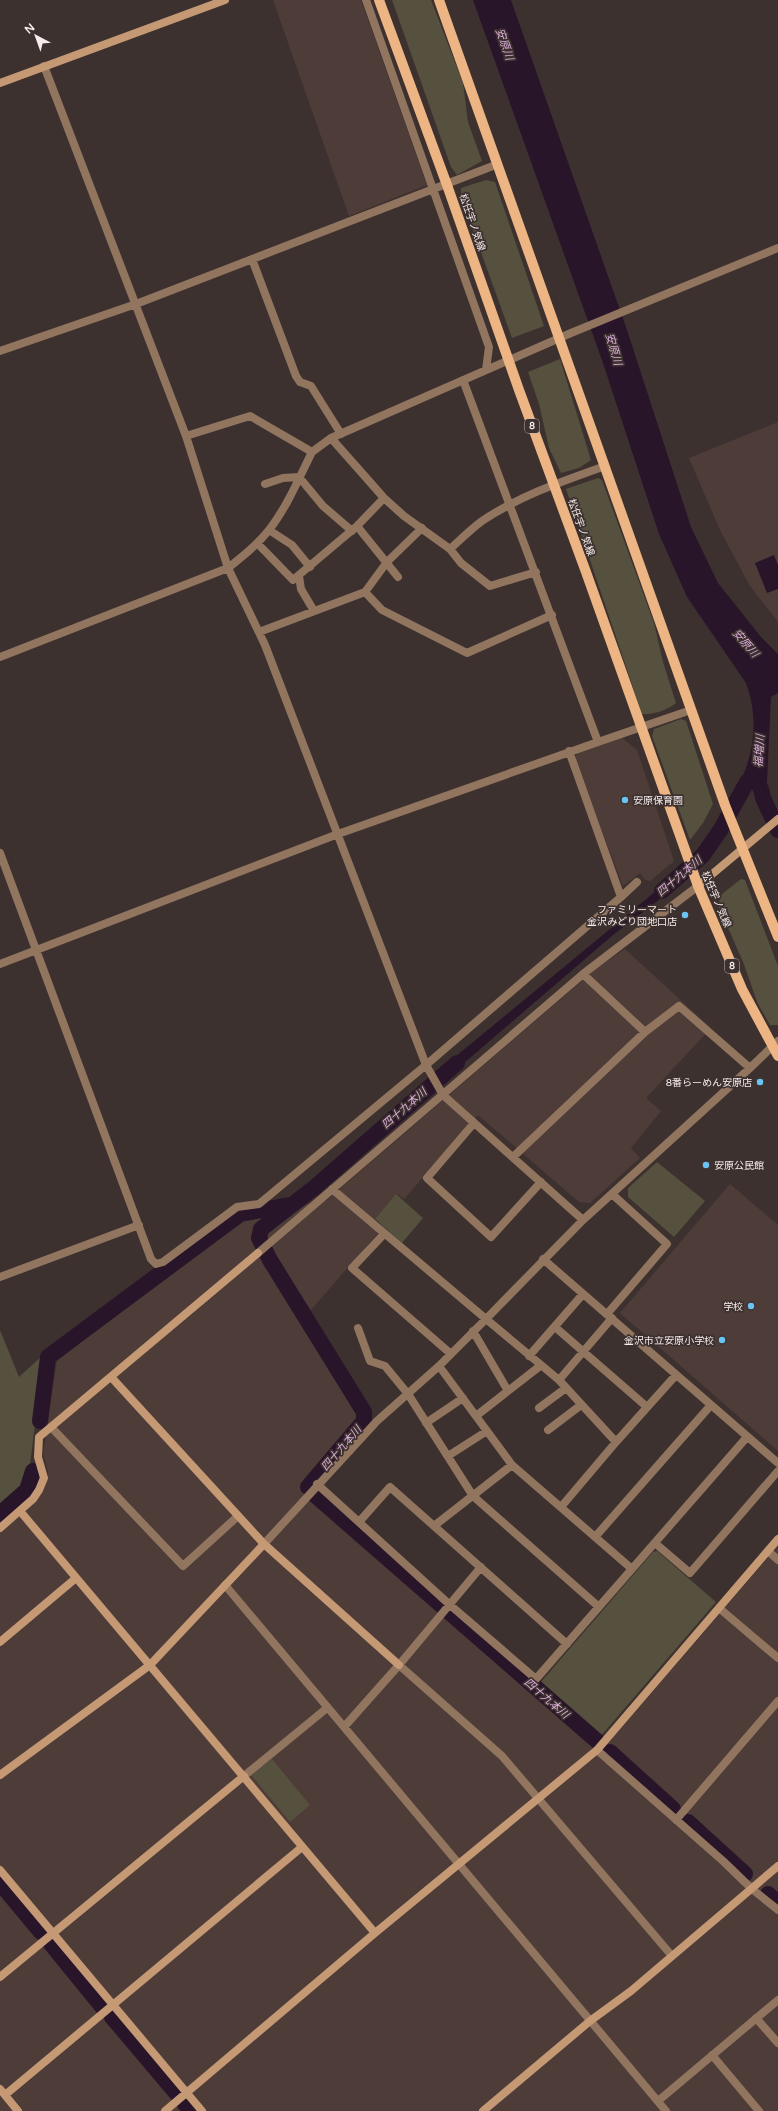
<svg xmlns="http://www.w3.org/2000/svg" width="778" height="2111" font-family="'Varela Round','Noto Sans JP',sans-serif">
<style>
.built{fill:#4e3c39}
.green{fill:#56503e}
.water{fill:#291529}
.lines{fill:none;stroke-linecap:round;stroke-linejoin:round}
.river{stroke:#291529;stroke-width:16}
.street{stroke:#91755e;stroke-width:8}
.secondary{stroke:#c59974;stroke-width:8}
.primary{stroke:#edb484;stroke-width:10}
.poi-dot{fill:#6ac3f1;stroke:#3d312f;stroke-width:1.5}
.labels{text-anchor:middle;stroke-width:3.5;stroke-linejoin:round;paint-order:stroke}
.shield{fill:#3d312f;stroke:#beb5b3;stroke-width:1}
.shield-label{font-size:9px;font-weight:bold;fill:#f5edec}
.street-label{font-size:10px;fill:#f5edec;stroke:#3d312f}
.poi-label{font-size:10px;fill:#f5edec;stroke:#3d312f;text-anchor:end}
.water-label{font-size:11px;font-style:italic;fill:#daadd9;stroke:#3d312f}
</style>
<rect width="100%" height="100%" fill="#3d312f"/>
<path class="built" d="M273,0H361L427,185L349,216Z
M778,422V622L750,586L737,562L719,528L689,458Z
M621,737L637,750L674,861L650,881L644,879L640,873L623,886L575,760L577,754Z
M625,949L711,1028L646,1098L661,1111L631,1148L640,1158L590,1203L579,1202L478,1115L404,1199L397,1194L371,1224L378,1233L309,1312L368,1415V1419L365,1424L316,1481L606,1746L778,1546V2111H0V1532L47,1480L48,1471L43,1454L57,1361L240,1218L327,1200L597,968Z
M730,1184L778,1225V1451L620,1313Z"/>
<path class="green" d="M392,0H431L463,83L468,122L482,161L457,175L451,167Z
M486,180L495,182L544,326L512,338L461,197V188Z
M560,359L591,460L579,468L561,473L549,448L539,404L528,372Z
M598,478L602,480L654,623L663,662L676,703C668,710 653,715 642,714L566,489Z
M681,719L686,721L713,804L703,823L690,840L652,736L654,729Z
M741,879L745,880L778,966V1025H770L758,1004L743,962L718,905L722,894Z
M657,1162L705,1201L674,1237L628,1197V1188Z
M396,1194L423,1218L402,1243L375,1219Z
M0,1330L19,1377L44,1354L28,1480L25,1487L0,1508Z
M657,1551L716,1602L600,1737L541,1682L653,1552Z
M272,1759L310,1805L290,1822L251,1775Z"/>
<path class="water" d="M473,0H511L627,330L691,527L718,583L761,637L778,654V693L771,697L766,804L771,807L765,815L752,789H747L742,802L736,801C737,788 743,777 747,765C756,738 756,710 746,683L687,597L659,534L603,363Z
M774,555L778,565V589L767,593L755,563Z
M719,825L725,829V832L700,863L694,857Z
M679,872L677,886L613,935L442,1082L438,1071Z"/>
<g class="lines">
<path class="river" d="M761,789L763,798L778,830
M662,891L703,855L721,829L747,782
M40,1421L48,1357L240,1214L290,1205
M308,1487L364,1421V1412L270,1260L259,1238L261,1229L315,1187L457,1063
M316,1496L597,1741
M0,1514L27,1490L33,1471
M610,1752L673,1809
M688,1822L745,1874
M0,1883L41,1932
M768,1894L778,1903
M51,1944L104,2009
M112,2017L178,2095
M185,2104L192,2111"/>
<path class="street" d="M366,0L489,347L486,370
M44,66L186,436L250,416L312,452L331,438L571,333L778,248
M252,259L296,376L300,382L311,386L341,434
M0,351L136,304L498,164
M463,380L598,742L691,710
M186,436L228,568L265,645L426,1065L443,1095L583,1220L750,1068
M331,438L384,498L404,516L450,549C460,540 471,529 482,521C519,496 563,481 605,466
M265,484L283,478L299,477L323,506L352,531
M357,526L398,577
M269,530L292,545L310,567
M257,543L293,580L357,526L384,498
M450,549L461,563L490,586L536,572
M299,576L301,589L314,611
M365,592L387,562L422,528
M259,632L365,592L382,610L467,653L552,615
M0,657L228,568C243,556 257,545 269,530C287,507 299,478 312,452
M0,853L151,1259L156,1264L163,1262L237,1207L259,1204L426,1065L621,897L569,751
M621,897L637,882
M0,964L338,834L598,742
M583,974L645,1032L679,1006L750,1068L778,1041
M474,1123L427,1178L491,1237L541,1182
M513,1157L645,1032
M583,1220L486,1319L559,1380L616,1442
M384,1234L352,1268L451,1354
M258,1253L583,974L698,886
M543,1259L778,1463
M0,1277L139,1225
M607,1314L667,1244L612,1194
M555,1327L647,1407
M358,1328L370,1361L385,1366L408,1394L473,1496L599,1607
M473,1331L508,1391
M529,1356L583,1294
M439,1366L512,1465
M559,1380L612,1318
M539,1408L566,1388
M476,1416L540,1366
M426,1423L463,1398
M51,1427L183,1566L238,1516
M548,1430L581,1405
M448,1456L487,1431
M317,1484L450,1605L536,1679L747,1437
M561,1507L616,1442L676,1375
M359,1522L390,1487L567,1644
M434,1526L512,1465L632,1569
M595,1537L711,1405
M655,1543L690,1573L778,1471
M264,1544L377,1421L439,1366L486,1319L332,1189
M768,1551L778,1560
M481,1567L399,1665L502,1756L672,1956
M225,1585L666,2111
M719,1608L778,1658
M344,1727L399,1665
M597,1750L723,1861L752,1889L778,1910
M244,1776L327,1708
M676,1820L778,1701
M756,2018L778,2043
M712,2055L759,2111
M658,2101L778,2000"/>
<path class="secondary" d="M0,83L225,0
M698,886L778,819
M112,1378L264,1544L399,1665
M20,1511L375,1933
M0,1528L33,1499L39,1490L44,1478L38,1457L39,1437L258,1253
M0,1642L76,1578
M0,1775L150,1665L264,1544
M0,1870L202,2111
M0,1977L244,1776
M0,2089L18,2111
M5,2095L302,1847
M165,2111L375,1933L597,1750L778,1539
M483,2111L590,2021L631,1991L778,1866"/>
<path class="primary" d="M379,0L447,185L519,390L586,572L698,886L742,989L778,1056
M439,0L725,805L778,937"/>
</g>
<g class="poi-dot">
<circle cx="625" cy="800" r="4"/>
<circle cx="685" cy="915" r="4"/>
<circle cx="760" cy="1082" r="4"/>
<circle cx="706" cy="1165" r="4"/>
<circle cx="751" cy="1306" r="4"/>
<circle cx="722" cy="1340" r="4"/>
</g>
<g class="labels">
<g class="shield">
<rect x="525" y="419" width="14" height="14" rx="3"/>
<rect x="725" y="959" width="14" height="14" rx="3"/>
</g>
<g class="shield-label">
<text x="532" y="429">8</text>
<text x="732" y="969">8</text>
</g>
<g class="street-label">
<text transform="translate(473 222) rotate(71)" y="4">松任宇ノ気線</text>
<text transform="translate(582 527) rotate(70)" y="4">松任宇ノ気線</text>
<text transform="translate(717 899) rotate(67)" y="4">松任宇ノ気線</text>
</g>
<g class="poi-label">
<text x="633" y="804" text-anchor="start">安原保育園</text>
<text x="677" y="913">ファミリーマート<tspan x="677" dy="12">金沢みどり団地口店</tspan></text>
<text x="752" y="1086">8番らーめん安原店</text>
<text x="714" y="1169" text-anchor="start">安原公民館</text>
<text x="743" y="1310">学校</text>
<text x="714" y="1344">金沢市立安原小学校</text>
</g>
<g class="water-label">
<text transform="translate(505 44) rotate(71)" y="4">安原川</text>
<text transform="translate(614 349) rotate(74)" y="4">安原川</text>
<text transform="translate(746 643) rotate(49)" y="4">安原川</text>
<text transform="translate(759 751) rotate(-86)" y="4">福増川</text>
<text transform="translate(679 876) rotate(-40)" y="4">四十九本川</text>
<text transform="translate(404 1108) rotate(-41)" y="4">四十九本川</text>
<text transform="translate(341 1448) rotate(-49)" y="4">四十九本川</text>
<text transform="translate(547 1698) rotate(41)" y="4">四十九本川</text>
</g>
</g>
<g transform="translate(36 36) rotate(319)" stroke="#3d312f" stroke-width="3" paint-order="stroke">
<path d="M0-3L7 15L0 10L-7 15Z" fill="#f5edec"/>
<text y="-6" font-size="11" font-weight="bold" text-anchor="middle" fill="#f5edec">N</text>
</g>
</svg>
